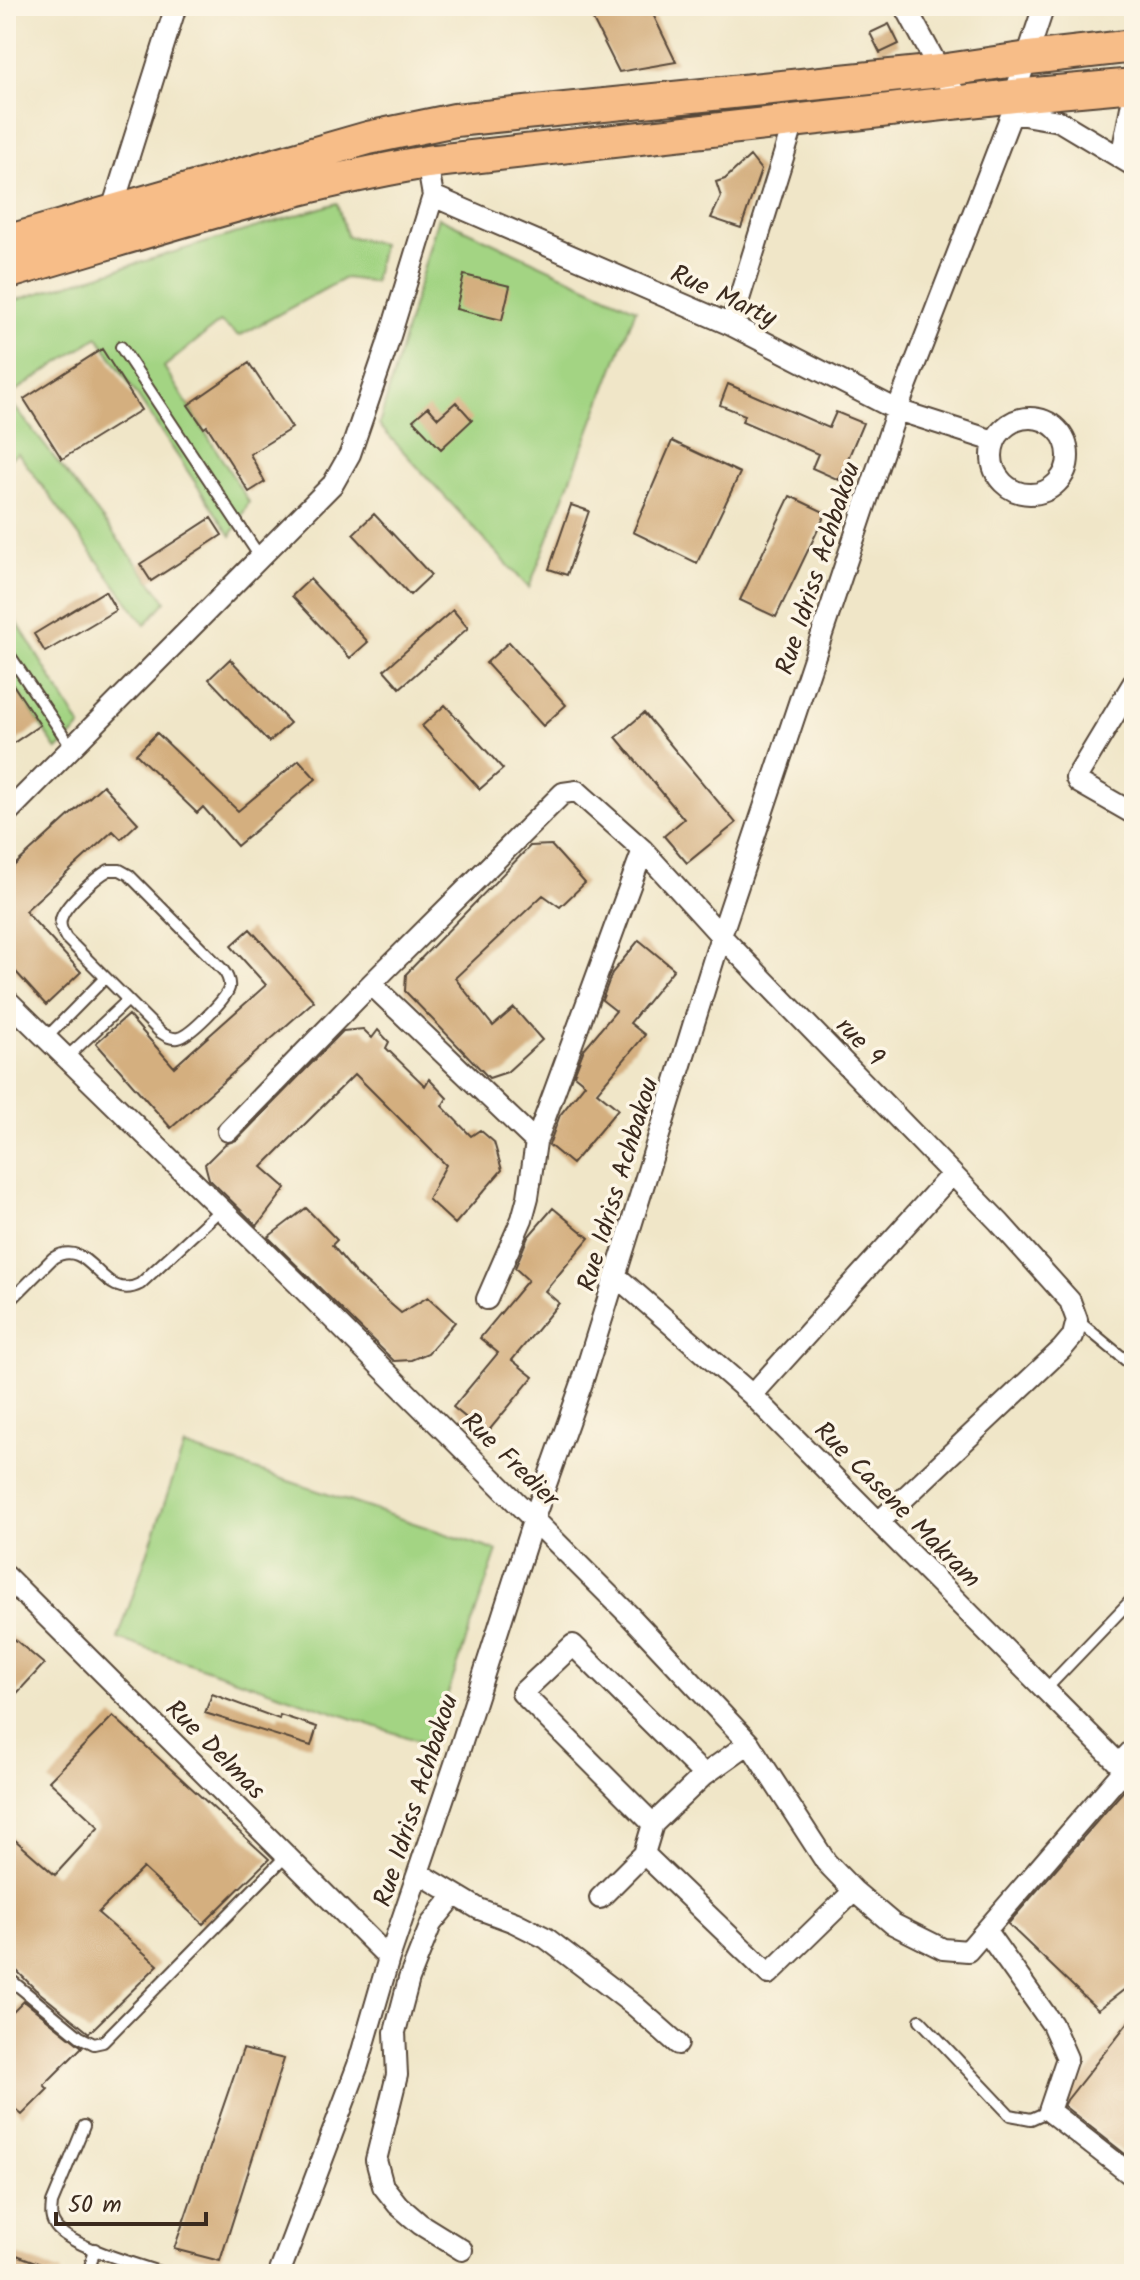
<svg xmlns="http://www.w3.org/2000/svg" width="1140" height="2280" font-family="Kalam,sans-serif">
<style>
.green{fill:#a3d483;stroke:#6f7f50;stroke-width:2}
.building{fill:#d4af7f}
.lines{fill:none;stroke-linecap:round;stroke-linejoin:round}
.lane-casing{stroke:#564638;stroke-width:14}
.street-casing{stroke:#564638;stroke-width:24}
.primary-casing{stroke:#564638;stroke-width:36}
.lane{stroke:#fff;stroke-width:10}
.street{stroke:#fff;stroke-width:20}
.primary{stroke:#f7bd88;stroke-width:32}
.labels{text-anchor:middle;stroke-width:7;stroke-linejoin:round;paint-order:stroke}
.street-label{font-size:26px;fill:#3b2a1e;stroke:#fcf5e5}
</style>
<rect width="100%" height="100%" fill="#fcf5e5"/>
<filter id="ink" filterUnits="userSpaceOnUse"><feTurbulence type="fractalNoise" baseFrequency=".0125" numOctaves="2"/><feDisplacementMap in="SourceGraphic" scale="16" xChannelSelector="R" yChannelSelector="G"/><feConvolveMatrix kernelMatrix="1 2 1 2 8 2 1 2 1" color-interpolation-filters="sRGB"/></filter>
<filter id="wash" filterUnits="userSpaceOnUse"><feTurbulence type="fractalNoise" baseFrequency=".006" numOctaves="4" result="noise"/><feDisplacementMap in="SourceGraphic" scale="32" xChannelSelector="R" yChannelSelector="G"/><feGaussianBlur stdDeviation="1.8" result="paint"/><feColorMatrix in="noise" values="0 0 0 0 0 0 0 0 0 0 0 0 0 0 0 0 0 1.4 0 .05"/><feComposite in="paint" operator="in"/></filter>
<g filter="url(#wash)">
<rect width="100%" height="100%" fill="#f0e6c8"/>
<path class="green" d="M337,203L347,236L382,244L374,282L345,278L239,336L220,322L164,367L249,502L231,536L98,337L7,397L166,601L145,625L18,453L6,461V303Z
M438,217L636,309L529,588L379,425Z
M6,604L81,727L57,750L6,674Z
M184,1446L497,1551L430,1745L118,1639Z"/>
<g id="blocks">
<path class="building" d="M586,6H649L676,62L619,72Z
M889,24L899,44L880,53L870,33Z
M750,156L761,170L741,228L711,218L721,197L716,182L725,179Z
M464,275L510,286L502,320L456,309Z
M102,349L141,410L62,459L24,399Z
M249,363L292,428L250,454L265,482L249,492L207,426L204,428L188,405Z
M728,384L829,428L836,412L863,423L839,480L812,468L818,454L742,421L745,415L720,405Z
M456,402L472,420L441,449L413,420L428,407L438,418Z
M672,441L740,473L697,563L633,532Z
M790,496L826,513L776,617L740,600Z
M571,505L589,511L567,575L549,569Z
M374,514L431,575L410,595L353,534Z
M211,518L222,535L151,581L140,564Z
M310,579L368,642L350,658L292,596Z
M105,591L116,610L45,652L34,634Z
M453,610L468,628L400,688L384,670Z
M509,642L566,705L543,726L486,663Z
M230,659L290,723L269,742L209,679Z
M6,674L40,725L6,748Z
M445,705L503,769L480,789L422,726Z
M644,713L736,823L687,863L664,836L684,819L616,737Z
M157,733L238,811L299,760L316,779L237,846L203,807L197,813L136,754Z
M103,785L138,823L121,839L113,831L25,911L81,972L46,1005L6,961V873Z
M551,845L585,883L560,907L543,895L455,978L493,1026L514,1008L542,1040L507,1072L489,1078L405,991L406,974L530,846Z
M250,929L314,1001L171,1128L96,1043L128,1015L174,1067L266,985L231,946Z
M639,940L674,969L630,1023L645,1035L597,1092L618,1109L572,1164L549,1145L560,1115L585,1084L574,1075L584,1049L616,1011L602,1000L612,973Z
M363,1029L372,1038L378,1030L389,1042L386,1048L425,1086L429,1079L447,1098L442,1106L471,1136L480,1130L494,1142L502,1170L455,1224L428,1199L446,1165L355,1074L262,1167L286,1188L257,1226L209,1179L205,1164L225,1144L237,1140L343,1031Z
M306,1208L337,1240L332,1245L355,1273L401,1313L428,1297L455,1322L428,1353L411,1360L394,1361L268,1237Z
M553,1208L589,1238L545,1291L559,1303L512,1360L533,1377L486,1434L453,1407L498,1353L480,1338L528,1280L515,1268L528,1237Z
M6,1632L44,1664L6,1705Z
M212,1694L279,1719L280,1715L317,1727L311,1746L205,1713Z
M113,1716L269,1859L203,1924L143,1868L98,1913L158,1965L89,2033L35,1989L6,1960V1832L55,1875L99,1827L49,1781Z
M1125,1789L1134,1798V1982L1098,2010L1008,1924Z
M24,2001L82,2047L44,2085L48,2089L22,2115L6,2101V2019Z
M1134,2015V2161L1064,2106L1067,2100Z
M243,2049L284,2059L220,2261L174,2249Z
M6,2251L62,2272V2274H6Z"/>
</g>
</g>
<g filter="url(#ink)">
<use href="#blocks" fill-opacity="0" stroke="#564638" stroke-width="2"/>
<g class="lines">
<g class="lane-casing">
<path id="lane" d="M121,347L260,557
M6,650L72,748
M109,870H120L129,875L223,970C227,975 230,981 229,988C226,999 190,1036 178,1038C171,1039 166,1036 160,1032L66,938C63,932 59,927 61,920C63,906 96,877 109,870Z
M46,1038L105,978
M66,1058L128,1000
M6,1305L53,1258C92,1235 101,1304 140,1284L221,1209
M1077,1320L1134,1367
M1045,1690L1134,1597
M1115,1761L1134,1741
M6,1976L80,2037L94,2044L103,2042L286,1856
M920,2020L1010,2115L1031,2119L1049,2111
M84,2126L52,2203C51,2213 50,2219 56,2227C70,2246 141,2266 166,2274
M88,2274L95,2249"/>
</g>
<g class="street-casing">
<path id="street" d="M905,6L940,71L961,102
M1044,6L1014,96L1012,113L1059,121L1134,166
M1121,158L1134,92
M433,196L731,325L897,410L994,441
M109,219L176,6
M731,325L794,122
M992 456a38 38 0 1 1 76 0a38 38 0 1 1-76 0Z
M1134,682L1076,778L1078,782L1134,814
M6,814L333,484L350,454L387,346L433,196L427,162
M371,984L536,1142
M6,999L297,1283L630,1616L749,1743L826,1862L854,1891L893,1924L943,1949L968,1951L1124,1770
M228,1131L371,984L563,793L577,791L643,850L721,936L999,1222L1070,1301L1077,1320L1073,1336L1062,1349L879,1522
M616,1276L752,1395L1132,1777
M487,1299L522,1219L528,1197L536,1142L643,850
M752,1395L952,1174
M6,1576L389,1958
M653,1824L522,1693L573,1645L704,1775
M644,1854L769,1974L854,1891
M419,1873L479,1909L514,1922L546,1938L635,2006L678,2044
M454,1896L431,1924L409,1979L395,2032L397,2075L376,2160L383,2186L398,2205L420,2224L462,2250
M600,1898L644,1854L653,1824L704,1775L749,1743
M986,1931L1052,2024L1067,2058L1049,2111L1134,2177
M279,2274L358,2065L389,1958L455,1764L534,1518L582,1383L721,936L897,410L1012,113"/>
</g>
<g class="primary-casing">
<path id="primary" d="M6,242L368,138L455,120L940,71L1029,58L1134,46
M6,273C145,233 284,186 427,162L1014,96L1134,85"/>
</g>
<use href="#lane" class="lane"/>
<use href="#street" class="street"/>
<use href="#primary" class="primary"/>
</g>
</g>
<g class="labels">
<g class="street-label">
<text transform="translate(724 295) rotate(25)" y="9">Rue Marty</text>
<text transform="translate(817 568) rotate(-72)" y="9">Rue Idriss Achbakou</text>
<text transform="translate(861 1041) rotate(46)" y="9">rue 9</text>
<text transform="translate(617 1184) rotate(-73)" y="9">Rue Idriss Achbakou</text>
<text transform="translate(511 1459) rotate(44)" y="9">Rue Fredier</text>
<text transform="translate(898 1504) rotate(45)" y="9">Rue Casene Makram</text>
<text transform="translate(216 1749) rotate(45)" y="9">Rue Delmas</text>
<text transform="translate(415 1800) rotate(-72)" y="9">Rue Idriss Achbakou</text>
</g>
</g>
<rect width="1140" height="2280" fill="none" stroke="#fcf5e5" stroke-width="32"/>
<path d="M56 2212v12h150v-12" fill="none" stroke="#3b2a1e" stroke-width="4"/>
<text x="68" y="2212" font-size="24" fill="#3b2a1e" stroke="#fcf5e5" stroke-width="6" paint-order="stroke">50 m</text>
</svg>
